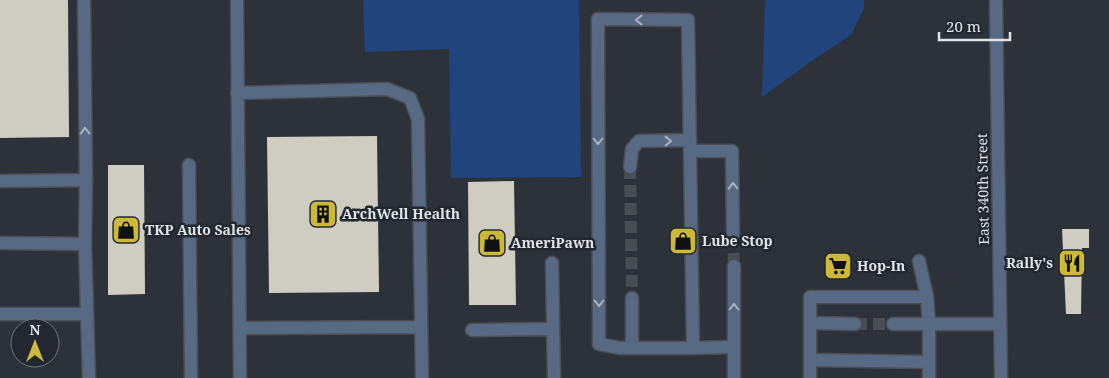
<svg xmlns="http://www.w3.org/2000/svg" width="1109" height="378" font-family="'Noto Serif',serif">
<style>
.green{fill:#22447c}
.building{fill:#cfcdc2}
.lines{fill:none;stroke-linecap:round;stroke-linejoin:round}
.minor-tunnel{stroke:#484d54;stroke-width:12;stroke-dasharray:12 6;stroke-linecap:butt}
.minor-casing{stroke:#4a4e56;stroke-width:15}
.minor{stroke:#586984;stroke-width:12}
.oneway{stroke:#aab2c0}
.labels{text-anchor:middle;stroke-width:5;stroke-linejoin:round;paint-order:stroke}
.street-label{font-size:14px;fill:#e0e3e8;stroke:#232830}
.poi-label{font-size:14px;font-weight:bold;fill:#e0e3e8;stroke:#232830;text-anchor:start}
</style>
<rect width="100%" height="100%" fill="#2d323a"/>
<path class="green" d="M363,0H579L581,177L451,178L449,49L365,52Z
M765,0H864V8L851,35L813,60L762,97Z"/>
<path class="building" d="M0,0H68L69,137L0,138Z
M377,136L379,292L269,293L267,137Z
M108,165H144L145,294L108,295Z
M514,181L516,305H469L468,182Z
M1062,229H1089V248H1082L1081,314H1066Z"/>
<g class="lines">
<path class="minor-tunnel" d="M630,167L632,298
M733,235L734,266
M855,324H893"/>
<g class="minor-casing">
<path id="minor" d="M84,0L86,180
M237,0L240,378
M996,0L1001,378
M237,93L387,89L410,98L418,119L422,378
M690,151H732L733,235
M189,165L191,378
M630,167L632,149L639,141L690,140
M0,181L86,180L85,244L89,378
M0,243L85,244
M919,261L927,297L929,324V378
M552,263L554,378
M734,266V378
M632,298V348
M0,314H87
M810,323V297H927
M893,324H1000
M240,328L421,327
M472,330L553,329
M693,348H620L599,344L598,19L688,20L693,348L734,347
M810,360L929,362
M810,378V323L855,324"/>
</g>
<use href="#minor" class="minor"/>
</g>
<defs><path id="oneway-chevron" d="M-2-3.5L2.5 0L-2 3.5" fill="none" stroke-width="1.6" stroke-linecap="round" stroke-linejoin="round" transform="scale(1.25)"/></defs>
<g class="oneway">
<use href="#oneway-chevron" transform="translate(639 20) rotate(-180)"/>
<use href="#oneway-chevron" transform="translate(85 131) rotate(-91)"/>
<use href="#oneway-chevron" transform="translate(598 141) rotate(90)"/>
<use href="#oneway-chevron" transform="translate(668 141) rotate(-1)"/>
<use href="#oneway-chevron" transform="translate(733 186) rotate(-91)"/>
<use href="#oneway-chevron" transform="translate(599 303) rotate(90)"/>
<use href="#oneway-chevron" transform="translate(734 307) rotate(-90)"/>
</g>
<defs>
<g id="building-square" transform="scale(1.4375)"><rect x="-9" y="-9" width="18" height="18" rx="4" fill="#ccb938" stroke="#232830"/><path d="M-4-6H4V6H1V3H-1V6H-4ZM-2.5-4.3h1.7v1.8h-1.7ZM.8-4.3h1.7v1.8H.8ZM-2.5-1h1.7V.8h-1.7ZM.8-1h1.7V.8H.8Z" fill="#111"/></g>
<g id="shop-square" transform="scale(1.4375)"><rect x="-9" y="-9" width="18" height="18" rx="4" fill="#ccb938" stroke="#232830"/><path d="M-5-2.5h2.3a2.7 3.5 0 0 1 5.4 0H5L5.5 6h-11ZM-1.5-2.5h3a1.5 2.3 0 0 0-3 0Z" fill="#111"/></g>
<g id="restaurant-square" transform="scale(1.4375)"><rect x="-9" y="-9" width="18" height="18" rx="4" fill="#ccb938" stroke="#232830"/><path d="M-5-6h1v4h1v-4h1v4h1v-4h1v5L-1.5 .5V6h-2V.5L-5-1ZM5-6V6H3V1.5H1.5Q1.5-4 5-6Z" fill="#111"/></g>
<g id="supermarket-square" transform="scale(1.4375)"><rect x="-9" y="-9" width="18" height="18" rx="4" fill="#ccb938" stroke="#232830"/><path d="M-6-5.5h2.5l.6 2H6L4.5 2H-2.5L-4.4-4H-6ZM-1.5 3.2a1.3 1.3 0 1 0 .1 0ZM3 3.2a1.3 1.3 0 1 0 .1 0Z" fill="#111"/></g>
</defs>
<g fill-rule="evenodd">
<use href="#building-square" x="323" y="214"/>
<use href="#shop-square" x="126" y="230"/>
<use href="#shop-square" x="683" y="241"/>
<use href="#shop-square" x="492" y="243"/>
<use href="#restaurant-square" x="1072" y="263"/>
<use href="#supermarket-square" x="838" y="266"/>
</g>
<g class="labels">
<g class="street-label">
<text transform="translate(983 189) rotate(-91)" y="5">East 340th Street</text>
</g>
<g class="poi-label">
<text x="342" y="219">ArchWell Health</text>
<text x="145" y="235">TKP Auto Sales</text>
<text x="702" y="246">Lube Stop</text>
<text x="511" y="248">AmeriPawn</text>
<text x="1053" y="268" text-anchor="end">Rally's</text>
<text x="857" y="271">Hop-In</text>
</g>
</g>
<g transform="translate(35 343)"><circle r="24" fill="#232830" stroke="#6f737a"/>
<path d="M0-4L9 19L0 12L-9 19Z" fill="#ccb938"/>
<text y="-8" font-size="14" font-weight="bold" text-anchor="middle" fill="#e0e3e8">N</text>
</g>
<path d="M939 32v8h71v-8" fill="none" stroke="#e0e3e8" stroke-width="2.5"/>
<text x="946" y="32" font-size="15" fill="#e0e3e8" stroke="#232830" stroke-width="4" paint-order="stroke">20 m</text>
</svg>
